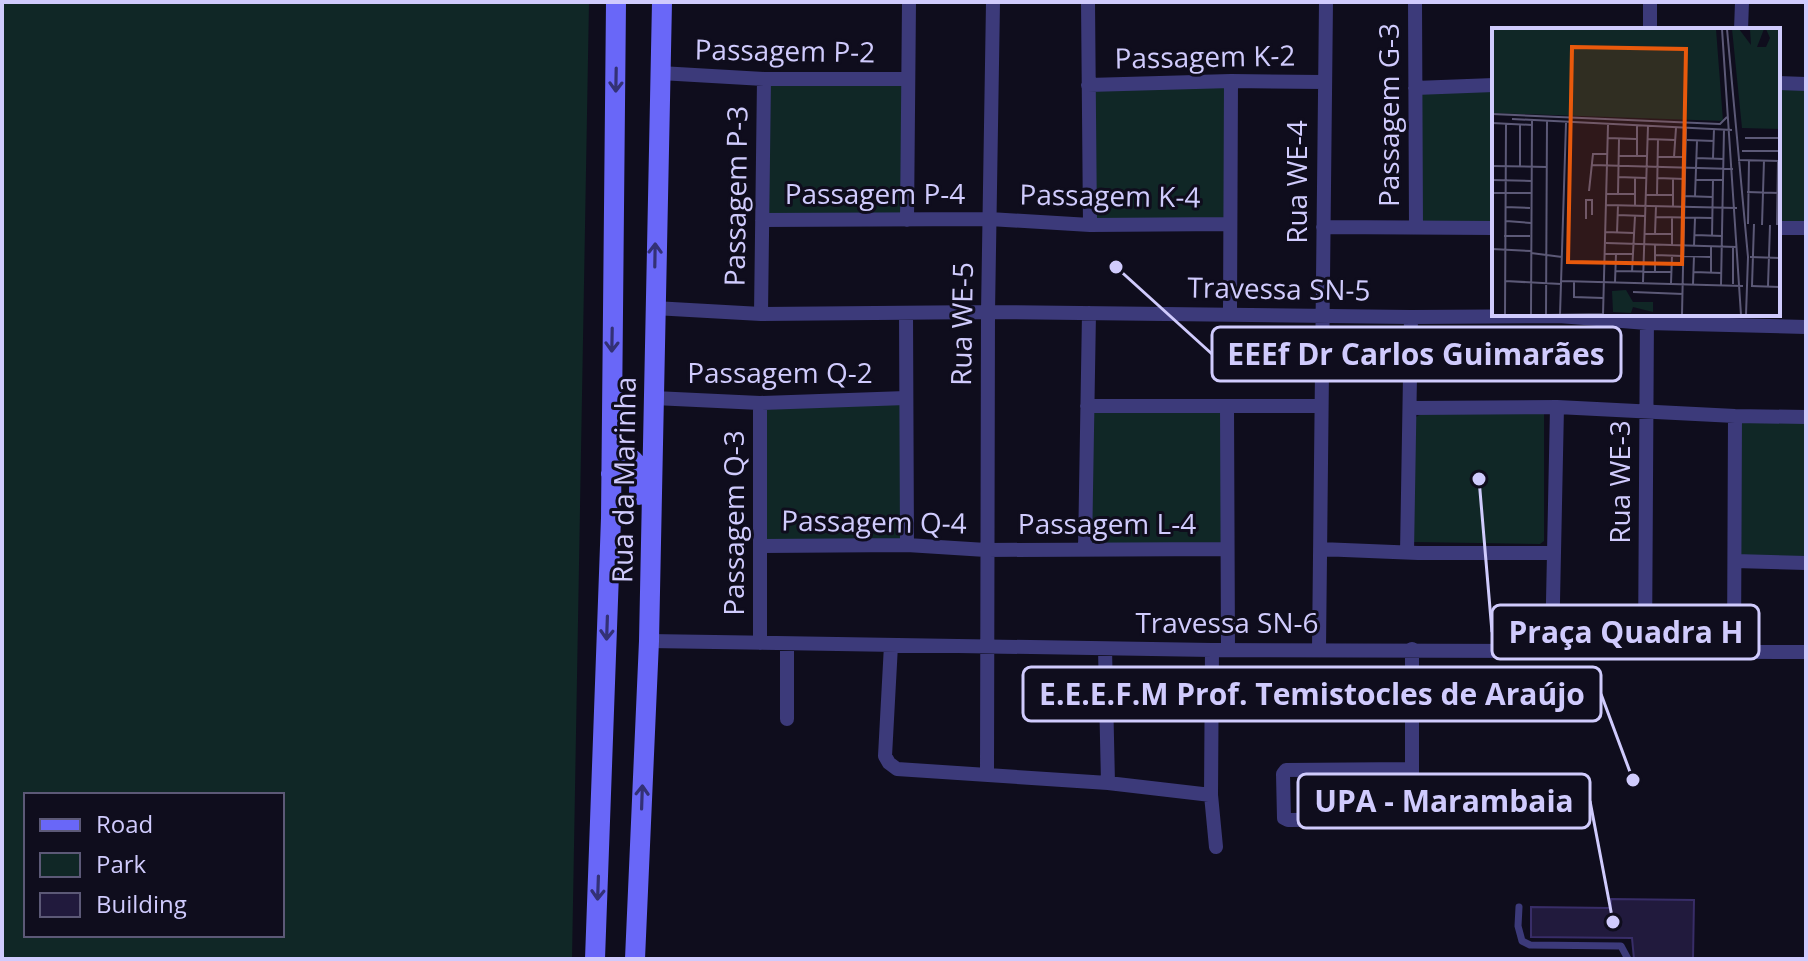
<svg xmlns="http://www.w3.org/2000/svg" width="1808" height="961" font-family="'Open Sans',sans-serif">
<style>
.green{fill:#102726;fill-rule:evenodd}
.building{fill:#211a3d;stroke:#382d68;stroke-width:2}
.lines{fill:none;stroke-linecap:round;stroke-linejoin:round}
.service{stroke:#3c3a7a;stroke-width:7}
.minor{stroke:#3c3a7a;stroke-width:14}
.secondary{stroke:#6967f8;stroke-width:20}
.oneway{stroke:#333175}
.labels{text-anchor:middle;stroke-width:6;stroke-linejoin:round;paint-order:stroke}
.street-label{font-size:28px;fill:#d0cbfd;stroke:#0f0d1d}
.inset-road{fill:none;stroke:#5c5977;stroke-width:2}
.view{fill:#e8590c;fill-opacity:0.15;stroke:#e8590c;stroke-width:4}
.inset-edge{fill:none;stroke:#d0cbfd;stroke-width:4}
.leader{fill:none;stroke:#d0cbfd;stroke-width:3}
.callout-dot{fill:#d0cbfd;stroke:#0f0d1d;stroke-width:3}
.callout{fill:#0f0d1d;stroke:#d0cbfd;stroke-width:3}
.callout-label{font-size:30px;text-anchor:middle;font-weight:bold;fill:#d0cbfd}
</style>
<rect width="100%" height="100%" fill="#0f0d1d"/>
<path class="green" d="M2,2H589L572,959H2ZM26,795H282V935H26Z
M764,79H908L907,220H762Z
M1231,81L1230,224L1090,225L1088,85Z
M1778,83L1806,84V228H1778Z
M1494,85V228H1416L1415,88Z
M906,398L907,545L761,546L760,403Z
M1087,406H1227V549L1085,550Z
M1426,411H1544V541L1540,544L1412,542L1416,417Z
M1735,416L1806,417V563L1735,561Z"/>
<path class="building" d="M1611,899L1694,900L1693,959H1634L1632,938L1531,937V907L1611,908Z"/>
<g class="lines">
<path class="service" d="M1519,907L1518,926L1522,941L1530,945L1621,946L1628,959"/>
<path class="minor" d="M1088,2L1090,225
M1415,2L1416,228
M1650,30V2
M1741,30L1742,2
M660,73L764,79H908
M1778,83L1806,84
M1088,85L1231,81L1323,82
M1415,88L1494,85
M762,220L989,219L1090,225L1230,224
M907,220L909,2
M1323,227L1494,228
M1778,228H1806
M654,308L761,314L988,312L1411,317L1559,316L1647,323L1806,327
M906,313L907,545
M761,314L764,79
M1230,314L1231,81
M654,398L760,403L906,398
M1087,406H1320
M1227,406L1228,650
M1410,408L1557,407L1735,416L1806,417
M761,546L907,545L986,550L1227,549
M1320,549L1418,553H1553
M1085,550L1089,313
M1407,552L1411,317
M1735,561L1806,563
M649,641L1212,650L1806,652
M760,643V403
M891,645L885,756L889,763L897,769L1108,783L1211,795
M1105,649L1108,783
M1319,649L1326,2
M1412,649V818
M1212,650L1211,795L1216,847
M1552,650L1557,407
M1734,650L1735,416
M1645,651L1647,314
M787,719V644
M1411,769L1286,770L1283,774L1284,818L1288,820L1440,819
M987,775L988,312L993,2"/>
<path class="secondary" d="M611,474L620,457C642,455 639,479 639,495
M595,959L611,518L616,2
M635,959L649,641L662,2"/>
</g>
<defs><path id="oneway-shaft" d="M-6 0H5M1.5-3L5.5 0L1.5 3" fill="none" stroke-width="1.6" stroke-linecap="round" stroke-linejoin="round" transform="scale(2)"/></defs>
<g class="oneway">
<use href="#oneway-shaft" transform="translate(616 80) rotate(91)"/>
<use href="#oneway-shaft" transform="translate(655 255) rotate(-89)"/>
<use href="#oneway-shaft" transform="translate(612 340) rotate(91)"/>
<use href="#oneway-shaft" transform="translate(607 628) rotate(92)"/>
<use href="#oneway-shaft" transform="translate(642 797) rotate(-88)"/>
<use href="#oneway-shaft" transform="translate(598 888) rotate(92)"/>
</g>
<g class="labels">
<g class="street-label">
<text transform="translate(785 51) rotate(1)" y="10">Passagem P-2</text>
<text transform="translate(1205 57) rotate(-1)" y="10">Passagem K-2</text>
<text transform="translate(1389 115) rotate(-90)" y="10">Passagem G-3</text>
<text transform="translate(1297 182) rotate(-90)" y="10">Rua WE-4</text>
<text x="875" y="204">Passagem P-4</text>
<text transform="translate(736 196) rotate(-89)" y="10">Passagem P-3</text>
<text transform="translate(1110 196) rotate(1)" y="10">Passagem K-4</text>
<text transform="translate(1279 289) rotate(1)" y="10">Travessa SN-5</text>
<text transform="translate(962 324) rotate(-89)" y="10">Rua WE-5</text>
<text x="780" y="383">Passagem Q-2</text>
<text transform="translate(624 480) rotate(-89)" y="10">Rua da Marinha</text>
<text transform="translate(1620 482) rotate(-90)" y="10">Rua WE-3</text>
<text transform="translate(874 522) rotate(1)" y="10">Passagem Q-4</text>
<text transform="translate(734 523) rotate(-90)" y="10">Passagem Q-3</text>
<text x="1107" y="534">Passagem L-4</text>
<text x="1227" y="633">Travessa SN-6</text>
</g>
</g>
<g transform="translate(1492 28)">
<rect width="288" height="288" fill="#0f0d1d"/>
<path d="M0,1H224L231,93L0,85ZM240,1H247L259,17L258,1H272L265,19H274L278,10L274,1H288V101L250,100ZM134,262L141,274H161V284L141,279L139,285L121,284L120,263Z" fill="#102726"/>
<path class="inset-road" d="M230,1L249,287M235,1L256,229L254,287M0,86L228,96L235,89M20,91L240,102M0,95L40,97M28,97V138M116,110L144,111M253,110H288M155,111L183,112M195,112L222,113M250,123H288M127,128H155M145,128V98M166,129H193M182,129L184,100M204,130L232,131M221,130L222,101M246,132L288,133M100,137L241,141M0,138L55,139M126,149L154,150M165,150L193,151M0,152L39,153M204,152H231M97,163L101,126H115M255,164L287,165M0,165H39M114,166H143M126,166L127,111M154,167H182M165,167L166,111M192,168L220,169M203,168L205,113M114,177L245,180M143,177V150M181,178V150M13,179L38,180M125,187L153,188M164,189L220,190M94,191V172H100V187M14,193L39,195M256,196L257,132M270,197L272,132M285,197L286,133M113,204L142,205M125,205L126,177M153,206H181M163,206L164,178M203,207L230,208M12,208H38M220,208L221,152M114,215L245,219M180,217V189M202,218L203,190M0,221L39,223M39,225L70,229M113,226H141M163,227L219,229M258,229L288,230M123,243L180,244M140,244L143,188M163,244V216M202,244L229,245M219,244V218M13,253L69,256M70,253L251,258M82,253V269L111,270M123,254L124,226M151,254L156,98M179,255L180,228M201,256L202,228M241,256V219M229,257L232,101M259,258L288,259M260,258L262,196M276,258L278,197M141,264L191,266M13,287L14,96M39,287L40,92M53,287L111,286M54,287L55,93M68,287L74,95M111,287L116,97M159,287H186M190,287L194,100"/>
<path class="view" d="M80,19L194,21L190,236L76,234Z"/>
<rect width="288" height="288" class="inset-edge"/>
</g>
<path class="leader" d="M1116 267L1212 354M1479 479L1492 632M1633 780L1601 694M1613 922L1590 801"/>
<g class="callout-dot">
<circle cx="1116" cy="267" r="8"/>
<circle cx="1479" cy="479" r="8"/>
<circle cx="1633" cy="780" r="8"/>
<circle cx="1613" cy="922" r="8"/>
</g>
<g class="callout">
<rect x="1212" y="327" width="409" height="54" rx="8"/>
<rect x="1492" y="605" width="267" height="54" rx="8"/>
<rect x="1023" y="667" width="578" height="54" rx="8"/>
<rect x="1298" y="774" width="292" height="54" rx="8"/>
</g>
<g class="callout-label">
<text x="1416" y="365">EEEf Dr Carlos Guimarães</text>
<text x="1626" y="643">Praça Quadra H</text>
<text x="1312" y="705">E.E.E.F.M Prof. Temistocles de Araújo</text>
<text x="1444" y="812">UPA - Marambaia</text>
</g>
<rect width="1808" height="961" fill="none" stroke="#d0cbfd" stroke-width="8"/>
<rect x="24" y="793" width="260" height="144" fill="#0f0d1d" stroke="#5c5977" stroke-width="2"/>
<rect x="40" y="819" width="40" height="12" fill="#6967f8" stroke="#5c5977" stroke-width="2"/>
<text x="96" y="833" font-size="24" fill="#d0cbfd">Road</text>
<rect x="40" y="853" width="40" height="24" fill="#102726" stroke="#5c5977" stroke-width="2"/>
<text x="96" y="873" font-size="24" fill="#d0cbfd">Park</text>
<rect x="40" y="893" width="40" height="24" fill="#211a3d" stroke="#5c5977" stroke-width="2"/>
<text x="96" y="913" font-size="24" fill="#d0cbfd">Building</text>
</svg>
